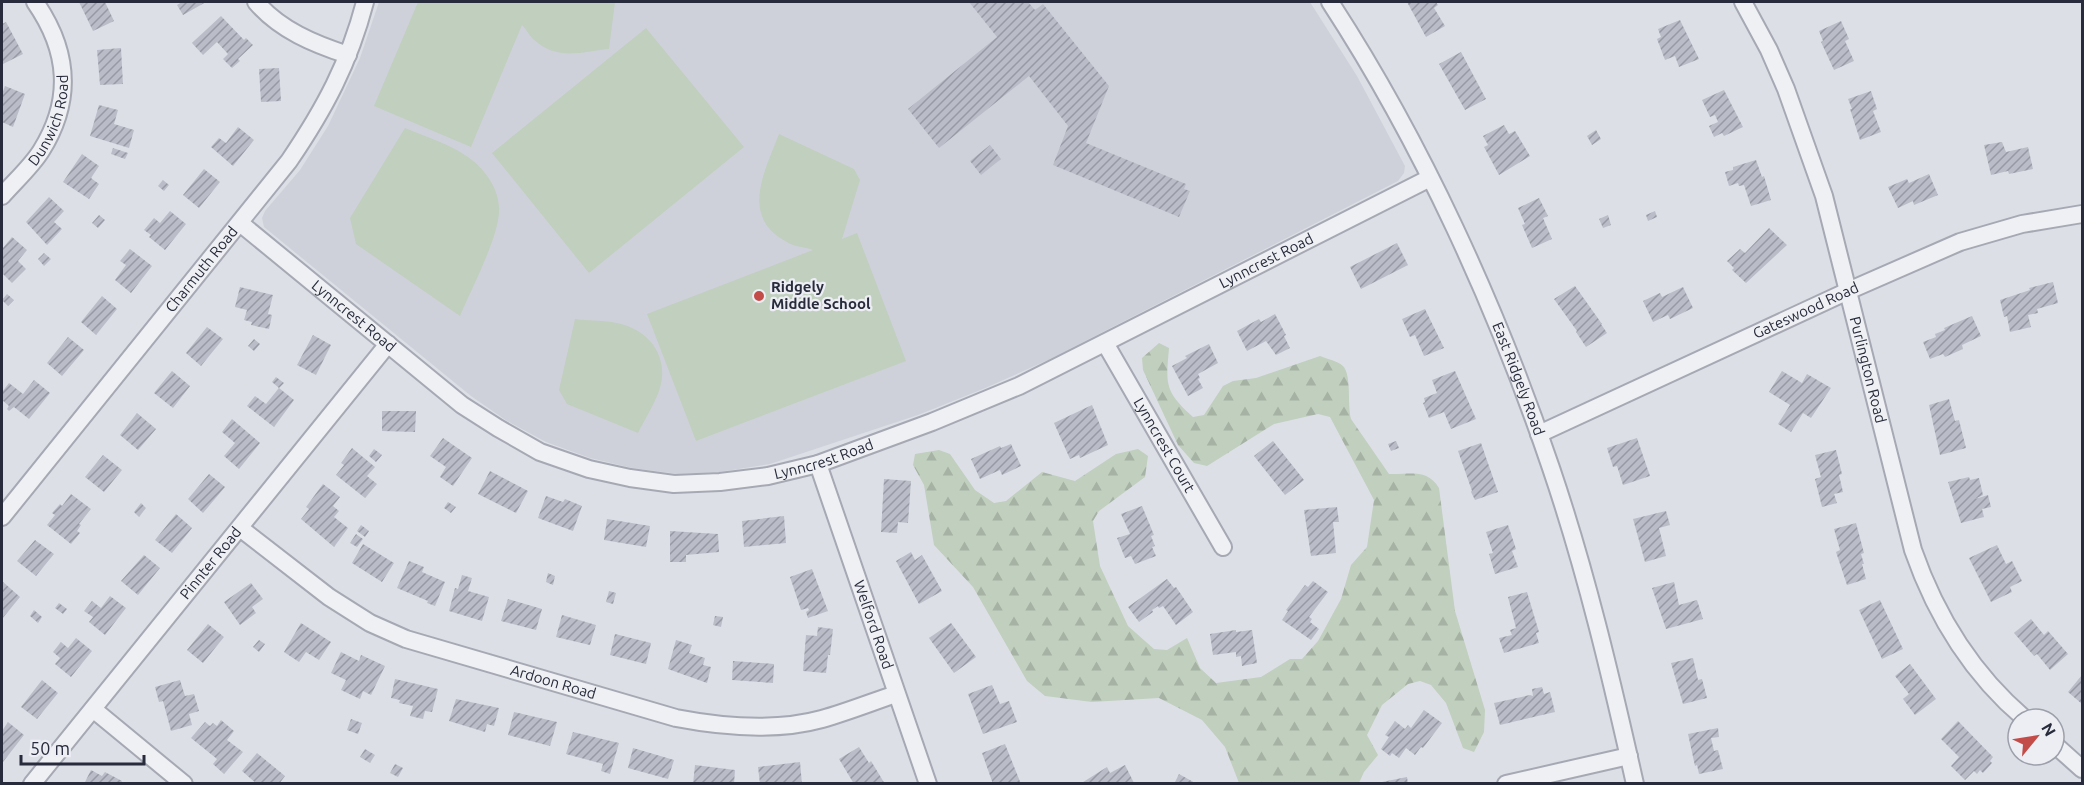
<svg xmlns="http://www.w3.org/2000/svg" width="2084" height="785" font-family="Ubuntu,sans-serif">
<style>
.built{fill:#cfd1da}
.forest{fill:url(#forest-firs)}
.pitch{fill:#c0cfbe}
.building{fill:url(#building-hatch)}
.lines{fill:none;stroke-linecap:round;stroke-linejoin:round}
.minor-casing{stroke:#a6a9b3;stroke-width:20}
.minor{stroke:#eff0f4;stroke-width:16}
.poi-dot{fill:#c44c48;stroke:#eceef4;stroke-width:2}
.labels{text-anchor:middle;stroke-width:4.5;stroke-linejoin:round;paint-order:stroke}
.street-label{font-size:15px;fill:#272b3b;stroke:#eceef4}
.poi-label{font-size:15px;font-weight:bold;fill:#272b3b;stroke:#eceef4;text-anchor:start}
</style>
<defs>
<pattern id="forest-firs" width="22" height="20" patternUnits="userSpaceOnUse" patternTransform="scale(1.5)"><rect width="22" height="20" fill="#c0cfbe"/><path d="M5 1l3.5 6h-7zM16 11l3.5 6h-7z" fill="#a5b2a4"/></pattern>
<pattern id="building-hatch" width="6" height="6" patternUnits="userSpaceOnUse" patternTransform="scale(1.5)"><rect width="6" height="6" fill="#babdc8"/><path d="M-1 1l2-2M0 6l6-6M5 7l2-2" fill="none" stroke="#979aa4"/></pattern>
</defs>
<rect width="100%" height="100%" fill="#dddfe6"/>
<path class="built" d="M379,2H1310L1357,76L1405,166L1404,173L1398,181L1048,360L983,389L918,415L770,464L719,472L678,474L632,468L590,458L546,442L507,421L471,396L264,227L262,218L265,211L300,170L328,126L360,58Z"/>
<path class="forest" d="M1159,343L1169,348C1166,384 1164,391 1193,417L1204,415L1223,386L1233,381L1256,378L1320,356C1327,359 1338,361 1343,366C1352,376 1347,404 1351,419L1389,474C1409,475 1427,468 1439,488L1455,611L1485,710L1484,732L1474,752L1463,748L1446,703L1431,685L1420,681L1408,684L1382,705L1367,735L1378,755L1364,772L1359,783H1239L1225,747L1202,720L1159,698L1092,702L1045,696L1027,681L973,587L934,545L924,485L913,465L915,454L939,450L950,454L975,490L994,503L1006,501L1042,472L1075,481L1116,454L1138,449L1148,456L1145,477L1099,511L1093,521L1100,566L1128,626L1154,649L1167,650L1187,638L1200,668L1216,683L1261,677L1290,659H1302L1318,641L1341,599L1351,565L1367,547L1374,500L1330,417L1318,414L1274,424L1207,466L1194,463L1178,445L1143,370L1142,358Z"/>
<path class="pitch" d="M418,2H615L609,49C580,52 557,61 533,39C529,35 526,29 522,25L471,147L374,106Z
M646,28L744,147L589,273L492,153Z
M405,128C426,137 450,144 468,157C484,168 498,187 499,207C501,234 471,289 460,316L356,244L350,218Z
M779,134L854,169L860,180L842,239L857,233L906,361L696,441L647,314L813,250C806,247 794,247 787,242C739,217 765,171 779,134Z
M575,319C589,321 607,320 621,324C652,332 670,360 659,391C654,405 645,419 638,433L567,404L559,390Z"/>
<path class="building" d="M79,2H105L114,21L93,31Z
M182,2H206L183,15L177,5Z
M969,2H1028L1035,10L1043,4L1109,86L1086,143L1186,184L1184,189L1190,191L1179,217L1053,165L1068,126L1029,76L939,148L908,109L997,37Z
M1407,2H1436L1438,5L1434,8L1445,26L1426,37Z
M221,16L244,40L246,38L253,45L238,59L240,61L232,68L223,59L228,54L217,42L203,55L192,43Z
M1680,20L1699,59L1679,67L1675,56L1665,60L1657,39L1661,37L1658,29Z
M1841,21L1849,39L1845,41L1854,61L1834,70L1821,42L1823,41L1819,31Z
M6,22L23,54L3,64L2,24Z
M121,48L123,84L100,85L97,50Z
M1461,52L1486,99L1465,110L1439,64Z
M279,68L281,101L261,102L259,69Z
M5,86L25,94L13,127L2,122V94Z
M1724,90L1743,127L1724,136L1722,133L1714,137L1709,126L1718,122L1715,115L1710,117L1702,100Z
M1871,91L1877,109L1873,111L1881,132L1860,140L1850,109H1852L1848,99Z
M99,105L118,110L114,124L134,130L129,148L90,136Z
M1504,125L1509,134L1515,131L1530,156L1499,175L1484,147L1488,145L1483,136Z
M238,127L254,140L233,166L211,147L219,138L226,143Z
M1596,130L1601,139L1592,145L1587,136Z
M2002,142L2006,152L2028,147L2033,169L2009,174L2008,171L1991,175L1984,145Z
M990,145L1001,159L981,175L970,161Z
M113,148L128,153L125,159L111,154Z
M82,154L99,166L91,178L99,184L89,199L63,182Z
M1756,160L1762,177L1764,176L1771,200L1751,206L1744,185L1739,186L1738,183L1729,186L1725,172L1733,170V167Z
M204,169L220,182L199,208L183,195Z
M1929,174L1938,195L1914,205L1913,201L1898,208L1888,187L1907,179L1909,183Z
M163,180L169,185L164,191L158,186Z
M49,197L64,211L54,222L62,229L47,245L26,222Z
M1539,198L1548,216L1543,218L1552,239L1532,248L1522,225L1525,224L1518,208Z
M170,211L186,224L165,250L149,237L151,235L144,230L154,218L160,223Z
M1655,211L1657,217L1648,221L1646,215Z
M99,215L105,220L98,228L92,223Z
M1608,215L1611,225L1603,228L1599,219Z
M1769,228L1787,245L1746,283L1732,270L1734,268L1727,261L1740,249L1745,253Z
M12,237L27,250L18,261L26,269L12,283L2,273V249Z
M1397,243L1408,265L1361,289L1350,267Z
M130,249L152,266L131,293L115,280L126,265L120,261Z
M44,253L51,259L44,266L38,259Z
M2053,282L2058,303L2037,309L2038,313L2028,315L2031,327L2010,332L2007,316L2004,317L2000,300L2030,290L2029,288Z
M1575,286L1602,324H1601L1607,333L1586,347L1576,332L1577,331L1554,299Z
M240,287L273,295L268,314L272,315L269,329L251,325L252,322L244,320L247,310L235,307Z
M1683,287L1693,308L1670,319L1668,315L1653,322L1643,301L1660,293L1662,297Z
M7,294L14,300L8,306L2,300Z
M102,296L117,309L96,335L81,322Z
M1425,309L1444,348L1424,356L1415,335L1410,337L1402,319Z
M1275,314L1286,335L1284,336L1290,348L1276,355L1266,341L1247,351L1237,331L1259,319L1261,322Z
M1972,316L1981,336L1962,345L1963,349L1945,357L1943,354L1930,359L1923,342L1936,337L1935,334L1945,330L1944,328Z
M207,327L223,339L201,366L186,353Z
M313,335L331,345L316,375L297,365Z
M68,337L84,350L62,376L47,363Z
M254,339L260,344L254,351L248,346Z
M1209,344L1218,363L1198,374L1200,378L1198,379L1203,388L1188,396L1172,366L1187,358L1185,356Z
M172,371L190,386L173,408L154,393Z
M1455,371L1476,419L1451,429L1444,412L1429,418L1423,403L1425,402L1424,398L1437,393L1432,380Z
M1782,371L1802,383L1807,374L1831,388L1811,418L1803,413L1791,432L1778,424L1790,405L1769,392Z
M276,377L284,383L279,388L272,382Z
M34,380L50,393L29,419L14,407L9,411L7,409L9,406L2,400V392L9,383L23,394Z
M279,388L294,400L274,427L247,406L255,396L266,404Z
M1949,399L1955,421L1959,420L1966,448L1940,455L1929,405Z
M1092,405L1108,445L1080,458L1079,455L1070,459L1054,423Z
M382,411H416L415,432L382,431Z
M137,413L156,429L138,450L120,435Z
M232,419L260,443L239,469L224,456L235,443L222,432Z
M443,438L472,458L453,486L440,477L446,467L430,456Z
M1637,438L1650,476L1623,485L1617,466L1613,467L1607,448Z
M1273,441L1304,480L1285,495L1254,456Z
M1396,441L1399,448L1391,451L1388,444Z
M1481,443L1498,492L1475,500L1471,492L1472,491L1458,451Z
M1011,444L1021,466L1002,475L1000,470L980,479L971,459L1000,446L1001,448Z
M352,448L375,467L367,476L377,484L365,498L336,475L344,465L341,463Z
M374,449L382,455L376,462L369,456Z
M1836,450L1842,474L1839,475L1843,492L1834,494L1837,503L1822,507L1815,479L1821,477L1815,455Z
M103,455L122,470L104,492L85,477Z
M490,471L528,491L516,513L478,494Z
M209,474L225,487L203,513L188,499Z
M1969,477L1970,480L1979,478L1983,495L1975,499L1988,495L1991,507L1982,509L1984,517L1961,523L1948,482Z
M884,479L911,481L908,523L898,522L897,533L881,532Z
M323,484L340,497L333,506L339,511L334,517L348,528L334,547L301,519L309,509L306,507Z
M71,494L91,509L79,524L81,525L77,531L80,533L71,544L47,525L55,515L52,513L60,504L62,506Z
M546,496L563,502L565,499L582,506L573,531L538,518Z
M448,502L456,507L451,513L444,508Z
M141,503L146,508L139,517L134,512Z
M1142,506L1154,535L1151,536L1155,546L1152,547L1156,556L1135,564L1131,556L1125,558L1117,538L1130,534L1121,514Z
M1337,507L1339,522H1333L1336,553L1311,556L1304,510Z
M1666,511L1670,525L1659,528L1666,556L1645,562L1633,519Z
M176,514L192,528L172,553L155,540Z
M784,516L786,543L744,547L742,521Z
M607,519L650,526L646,547L604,540Z
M1856,523L1864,553L1861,554L1864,564H1862L1866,579L1847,585L1836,552L1840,550L1834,529Z
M361,525L369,531L365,537L357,531Z
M1508,525L1516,549L1512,551L1518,567L1495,574L1489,554L1493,553L1486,532Z
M670,531L718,534L719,552L686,555V562H670Z
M356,534L363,539L357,547L350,543Z
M35,540L54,554L36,576L17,561Z
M363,544L394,563L382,582L352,563Z
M1997,545L2006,564L2012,561L2022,581L2010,587L2012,592L1991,602L1969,558Z
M911,552L915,560L922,555L942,591L919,604L896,561Z
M144,555L160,568L138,595L121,581Z
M409,561L424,567L422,572L445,582L435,606L427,603L428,601L397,588Z
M812,569L828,611L808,618L806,612L809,610L808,608L801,610L790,577Z
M548,573L555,576L553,585L546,582Z
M462,575L472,578L468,591L489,597L482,621L449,611L455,588L458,589Z
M1167,579L1174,588L1176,587L1193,612L1176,625L1163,606L1159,608L1158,606L1152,610L1153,612L1139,622L1128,607Z
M2,581L20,597L2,619Z
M1313,581L1328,592L1309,617L1312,619L1310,622L1319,629L1311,640L1282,620L1288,611L1286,610L1305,585L1308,587Z
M1674,582L1679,605L1697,600L1703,619L1666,629L1652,588Z
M251,583L263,599L252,607L256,613L240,625L224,602Z
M609,591L616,593L613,604L606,602Z
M1527,592L1539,632L1536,633L1539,643L1504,653L1499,638L1512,635L1510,630L1516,628L1508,597Z
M110,596L126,608L105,635L89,622L93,617L84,611L92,601L101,608Z
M508,599L542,609L536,630L501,621Z
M1880,600L1903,649L1882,659L1859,610Z
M59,603L67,609L63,614L55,608Z
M34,610L42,617L38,623L30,616Z
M562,615L596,625L590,645L556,637Z
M715,616L723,617L721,627L713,625Z
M2031,619L2044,635L2048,631L2068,654L2050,670L2037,654L2034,656L2014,633Z
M301,623L331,642L319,660L306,652L299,662L284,652Z
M951,623L976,657L954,673L929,638Z
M208,624L224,637L203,663L187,650Z
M818,627L833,629L830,655H828L826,673L803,671L806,635L817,636Z
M1236,630V632L1252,630L1257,663L1242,666L1241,656L1236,657V652L1213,655L1210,634Z
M615,634L651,643L646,664L610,655Z
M76,638L92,651L71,677L55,664L60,658L53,652L61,642L68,648Z
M259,640L265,644L259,652L253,647Z
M676,640L692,645L689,653L705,658L703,665L711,667L707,683L668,669Z
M341,652L359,661L361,655L385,666L371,695L363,691L360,699L341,690L346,680L331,673Z
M1693,658L1698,680L1702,679L1707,698L1683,704L1671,663Z
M733,661L774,664L773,683L732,680Z
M1910,664L1936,699L1915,715L1903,699L1909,694L1895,676Z
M2082,675V704L2068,692Z
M395,679L438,689L432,712L425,711L423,719L410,716L413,706L399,703L400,700L391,698Z
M42,680L58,693L37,719L21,707Z
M180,680L185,696L194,694L199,711L189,714L192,725L171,731L163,701L159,702L155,687Z
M992,685L1000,704L1009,701L1017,722L983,734L968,694Z
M1542,687L1544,694L1550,692L1555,712L1500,725L1494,703L1530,695L1533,696L1532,689Z
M456,699L499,708L494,726L487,724L485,732L449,721Z
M1424,710L1442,723L1423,748L1421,747L1415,755L1406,748L1399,758L1392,753L1390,756L1381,749L1389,737L1385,735L1395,721L1405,729L1408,725L1411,728Z
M514,712L557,722L550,746L508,735Z
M351,719L362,723L358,734L347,730Z
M221,720L234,731L227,740L243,752L224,774L213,764L217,759L191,738L205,722L210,726L213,723L217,726Z
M1958,721L1993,757L1990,761L1992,763L1983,773L1980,770L1977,774L1974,771L1965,780L1951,766L1959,757L1941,739Z
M8,722L24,735L3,762L2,760V731Z
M1718,728L1719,737L1711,738L1714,751L1718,750L1723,769L1699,774L1697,765L1695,766L1688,734Z
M573,732L619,743L610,774L601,771L603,764L566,754Z
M1005,744L1021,784H993L982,753Z
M859,747L869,763L871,761L885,784H854L839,759Z
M633,748L674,760L668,779L628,768Z
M365,749L375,755L370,763L360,757Z
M257,753L285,776L279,784H257L242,771Z
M800,762L802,784H760L758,767Z
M395,764L403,768L398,777L390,773Z
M695,765L735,770L734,784H693Z
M1125,765L1134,783L1133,784H1080L1107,767L1110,773Z
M91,770L102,776L105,772L122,781L120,784H84Z
M1179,774L1197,784H1174Z
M1407,777L1408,784H1382V782Z"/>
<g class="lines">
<g class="minor-casing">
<g id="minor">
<path d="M256,2C280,30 314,44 348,55"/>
<path id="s1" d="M1330,2C1422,143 1497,308 1551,468C1586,571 1611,677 1635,784"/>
<path id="s2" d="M1743,2L1769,50L1786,89L1824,196L1913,550C1936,616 1972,674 2025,719"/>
<path id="s3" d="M2,196C14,182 31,167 41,151C73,100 69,51 35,2"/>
<path id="s4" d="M240,223L462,405L498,428L540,452L589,469L630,478L674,484L720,482L768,476L818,464L932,422L1019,386L1430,178"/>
<path id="s5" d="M1105,343L1223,547"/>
<path id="s6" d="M1539,434L1848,291L1960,242L2022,224L2082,214"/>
<path id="s7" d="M818,464L928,784"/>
<path id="s8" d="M2,517L289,161C325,108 349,63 365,2"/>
<path id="s9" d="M240,528L329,597L370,623L406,639L676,718C723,727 775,732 822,719C847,712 872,702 896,694"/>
<path d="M93,709L184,784"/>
<path d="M2054,744L2082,769"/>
<path id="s10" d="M32,784L388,344"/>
<path d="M1506,784L1629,756"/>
</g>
</g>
<use href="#minor" class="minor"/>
</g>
<circle class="poi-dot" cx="759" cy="296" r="6"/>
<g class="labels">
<g class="street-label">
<text dy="5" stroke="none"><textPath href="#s3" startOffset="92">Dunwich Road</textPath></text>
<text dy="5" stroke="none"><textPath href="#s4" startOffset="1155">Lynncrest Road</textPath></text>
<text dy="5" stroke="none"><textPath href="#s8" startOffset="318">Charmuth Road</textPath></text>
<text dy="5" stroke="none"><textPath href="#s6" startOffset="294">Gateswood Road</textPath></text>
<text dy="5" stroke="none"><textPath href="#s4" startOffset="147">Lynncrest Road</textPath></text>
<text dy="5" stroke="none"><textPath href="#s2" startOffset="390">Purlington Road</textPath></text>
<text dy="5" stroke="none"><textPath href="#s1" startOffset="422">East Ridgely Road</textPath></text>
<text dy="5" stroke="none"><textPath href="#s5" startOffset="118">Lynncrest Court</textPath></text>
<text dy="5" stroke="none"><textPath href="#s4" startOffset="669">Lynncrest Road</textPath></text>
<text dy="5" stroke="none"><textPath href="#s10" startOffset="284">Pinnter Road</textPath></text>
<text dy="5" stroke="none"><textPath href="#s7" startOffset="170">Welford Road</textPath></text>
<text dy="5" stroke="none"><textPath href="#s9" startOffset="354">Ardoon Road</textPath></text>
</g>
<g class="poi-label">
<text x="771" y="292">Ridgely<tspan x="771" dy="17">Middle School</tspan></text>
</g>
</g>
<rect width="2084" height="785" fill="none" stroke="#272b3b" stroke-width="6"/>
<g transform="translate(2036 737) rotate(60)"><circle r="28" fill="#eceef4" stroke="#9da0aa" stroke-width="1.5"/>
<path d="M0-4.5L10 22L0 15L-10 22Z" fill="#c44c48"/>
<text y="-9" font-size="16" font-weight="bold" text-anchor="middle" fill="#272b3b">N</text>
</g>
<path d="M21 755v9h123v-9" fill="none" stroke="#272b3b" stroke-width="3"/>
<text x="30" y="755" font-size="18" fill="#272b3b" stroke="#eceef4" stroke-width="4.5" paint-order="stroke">50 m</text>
</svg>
